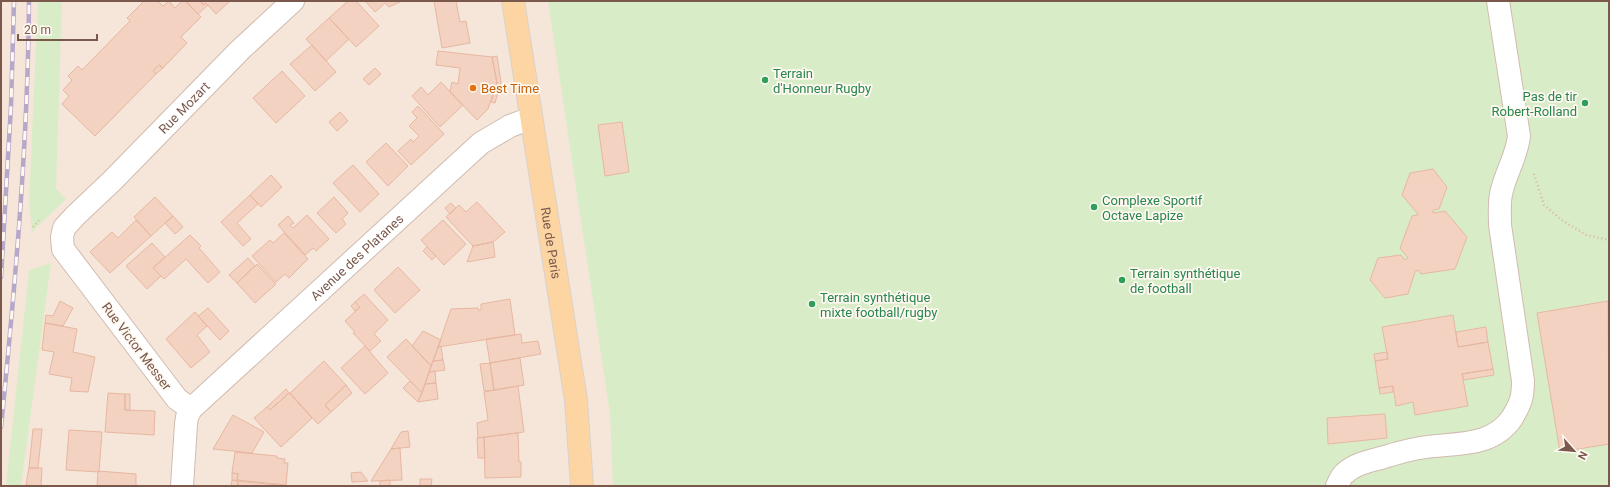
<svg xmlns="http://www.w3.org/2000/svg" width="1610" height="487" font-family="Roboto,sans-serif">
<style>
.residential{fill:#f5e6d9}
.green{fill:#d9ecc8}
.building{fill:#f4d2c1;stroke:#e7b7a1}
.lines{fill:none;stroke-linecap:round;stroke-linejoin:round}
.minor-casing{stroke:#d1bbaf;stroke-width:24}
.major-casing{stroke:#dad1cd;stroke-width:24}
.path{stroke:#dab5a3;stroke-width:2.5;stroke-dasharray:1 3;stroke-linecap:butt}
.minor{stroke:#fff;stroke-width:22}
.major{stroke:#fcd5a3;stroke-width:22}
.rail-casing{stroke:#b7a7c9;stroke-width:4.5}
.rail{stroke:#fff9f2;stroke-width:3;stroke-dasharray:9;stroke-linecap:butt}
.leisure-dot{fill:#2e9e5b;stroke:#fff9f2;stroke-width:1.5}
.food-dot{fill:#e8710a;stroke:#fff9f2;stroke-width:1.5}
.labels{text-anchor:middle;stroke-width:3.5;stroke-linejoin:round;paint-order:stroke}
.leisure-label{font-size:13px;fill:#27864d;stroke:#fff9f2;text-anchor:start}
.food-label{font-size:13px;fill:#c56008;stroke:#fff9f2;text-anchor:start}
.street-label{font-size:13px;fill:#7a594c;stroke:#fff9f2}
</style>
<rect width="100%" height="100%" fill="#fdf5eb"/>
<path class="residential" d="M1,1H1609V486H1Z"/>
<path class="green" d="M38,1H62L56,189L66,199L32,232L29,201Z
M548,1H1609V486H613L610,414Z
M51,263L21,486H6L29,270Z"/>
<path class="building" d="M144,1H158L163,6L169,1L175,8L182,1H185L201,17L181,37L187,43L163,68L159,65L153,71L156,74L95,136L62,104L69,96L63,90L72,80L68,76L78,66L82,70L130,21L127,18Z
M188,1H202L201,2L203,5L206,3L208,5L198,14L187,2Z
M202,1H230L216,14L206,3L203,5L201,2Z
M348,1H356L379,26L356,47L329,18Z
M365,1H402L389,7L385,3L375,12Z
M434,1H456L460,22L466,21L470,43L442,48Z
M329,18L349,39L326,61L306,39Z
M312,45L336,72L315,91L290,64Z
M438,51L492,57L497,83L488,109L477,120L450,92L452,82L458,84L460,68L436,65Z
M497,56L501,82L495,103L491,102L497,83L492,57Z
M159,65L163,68L156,74L153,71Z
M375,68L381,74L369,85L363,79Z
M282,71L305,96L276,123L253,98Z
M441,82L463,105L440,127L412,96L421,87L428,95Z
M418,106L444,134L411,165L398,151L411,139L413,142L419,136L409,126L417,118L412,112Z
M340,112L348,121L337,131L329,122Z
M622,122L629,172L605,176L598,125Z
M386,143L408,166L388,186L366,162Z
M353,165L379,194L360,212L333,183Z
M1433,169L1447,187L1439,209L1433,210V213L1445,211L1467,237L1455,269L1421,274L1418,270L1415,272L1408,294L1385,298L1370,280L1378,258L1401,255L1405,260L1408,258L1400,248L1412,216L1418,215L1417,213L1402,195L1410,173Z
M271,175L282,187L261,207L250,195Z
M250,195L258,204L237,223L251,239L243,246L221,222Z
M155,197L173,216L151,236L134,217Z
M334,197L348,213L342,219L346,224L336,233L317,213Z
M477,202L505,232L493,242L473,246L446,217L459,205L466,212Z
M451,203L456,208L450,214L445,208Z
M307,215L329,239L316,251L313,248L305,255L278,225L288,216L294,223L290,225L293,228Z
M173,216L183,227L175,234L165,223Z
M136,220L151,236L110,273L90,252L112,232L118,238Z
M443,220L466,244L444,265L421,240Z
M284,233L308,259L289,278L285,274L276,282L252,256L270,240L273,243Z
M190,235L201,246L199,248L220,272L208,283L186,259L164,279L153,268Z
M493,242L495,257L467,262L473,246Z
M152,243L165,257L153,268L161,276L147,289L126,266Z
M427,247L436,256L432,260L423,251Z
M248,258L255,266L237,283L229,275Z
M257,264L276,284L255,303L237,283Z
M398,267L420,290L395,313L374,290Z
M364,294L388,320L374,334L381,341L370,351L353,333L355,332L345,321L360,307L355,302Z
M510,299L515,335L438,347L451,309L478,308V310H481V304Z
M60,301L73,308L63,326L45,323L46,315L53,316Z
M1608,301L1609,444L1560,452L1537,313Z
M355,302L360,307L355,311L351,306Z
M208,308L229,331L220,340L198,316Z
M195,312L207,326L197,335L210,352L191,368L166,339Z
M1453,315L1458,347L1488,342L1493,369L1462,374L1468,406L1415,415L1413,402L1396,406L1393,386L1379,388L1375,361L1388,359L1382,327Z
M45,323L77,329L73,352L95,357L88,392L70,391L72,378L49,374L54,352L42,350Z
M1486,327L1488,342L1458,347L1456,332Z
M423,331L441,340L431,366L412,346Z
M521,334L522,343L538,341L541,354L490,363L486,339Z
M406,339L431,366L422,393L387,357Z
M365,346L388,373L365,394L341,368Z
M438,347H441L443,360L433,361Z
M1387,352L1388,359L1375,361L1374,354Z
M520,358L524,385L494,390L490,363Z
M443,360L445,370L429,372L433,361Z
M324,361L346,385L325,405L331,412L318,424L290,393Z
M490,363L494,390L484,391L480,364Z
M1493,369L1494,375L1464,380L1462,374Z
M435,371L436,383L425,384L429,372Z
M410,381L422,393L418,402L403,388Z
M436,383L438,399L418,402L425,384Z
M346,385L352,393L331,412L325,405Z
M518,386L524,432L478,438L477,423L488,420L484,392Z
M1393,386V392L1380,394L1379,388Z
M286,389L289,393L270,410L267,407Z
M108,393L125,394V410L155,411L154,435L105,432Z
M289,393L312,418L281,447L254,418L267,407L270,410Z
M125,394H130V410H125Z
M1385,414L1387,438L1328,444L1327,418Z
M233,415L264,432L252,453L213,449Z
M33,429H42L38,468H29Z
M69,430L102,432L99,472L66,470Z
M408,431L410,447L391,449L401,432Z
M518,433L519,462H521V477L485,478L484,437Z
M484,437L485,458H478L477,438Z
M400,448L402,480L371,481L391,449Z
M235,452L277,456V458L285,459L284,463H288L286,485L237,480L238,474L232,473Z
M29,468H42L41,486L26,485Z
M98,471L136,474V486H97Z
M361,472L368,481L352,482L351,473Z
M232,473L238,474L237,480L238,481L232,480Z
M420,479H432L431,486H420Z
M232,480L238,481V486H231Z
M390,480V486H380V481Z
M238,481L246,482L289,486H238Z"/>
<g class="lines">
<g class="minor-casing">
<g id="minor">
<path id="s1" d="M191,409L177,399L63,249L62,237L64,228L76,215L112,181L240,50L293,1"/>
<path id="s2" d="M182,486L186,424L187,417L191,409L481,143L510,126L531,118"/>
<path d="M1337,486C1339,482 1341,476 1345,473C1355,464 1369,461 1381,458C1394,454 1407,450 1420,448C1452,442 1491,449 1512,418C1521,403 1523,397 1523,381L1500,225C1500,215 1499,204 1501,194C1505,174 1517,156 1519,136L1498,1"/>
</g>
</g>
<g class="major-casing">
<g id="major">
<path id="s3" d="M513,1L576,400L582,486"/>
</g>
</g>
<path class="path" d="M1534,174L1544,205L1563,221L1586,235L1609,240
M33,227L40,219"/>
<use href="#minor" class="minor"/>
<use href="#major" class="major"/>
<g class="rail-casing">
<path id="rail" d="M1,277L11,106L14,1
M1,427C15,286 28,143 29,1"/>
</g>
<use href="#rail" class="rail"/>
</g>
<g class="leisure-dot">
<circle cx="765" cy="80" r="4"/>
<circle cx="1585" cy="103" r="4"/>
<circle cx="1094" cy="207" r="4"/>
<circle cx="1122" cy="280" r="4"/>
<circle cx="812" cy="304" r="4"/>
</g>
<circle class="food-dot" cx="473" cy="88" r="4"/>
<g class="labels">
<g class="leisure-label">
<text x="773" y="78">Terrain<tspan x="773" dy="15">d'Honneur Rugby</tspan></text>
<text x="1577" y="101" text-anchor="end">Pas de tir<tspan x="1577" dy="15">Robert-Rolland</tspan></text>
<text x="1102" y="205">Complexe Sportif<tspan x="1102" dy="15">Octave Lapize</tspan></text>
<text x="1130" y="278">Terrain synthétique<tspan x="1130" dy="15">de football</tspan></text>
<text x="820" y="302">Terrain synthétique<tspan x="820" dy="15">mixte football/rugby</tspan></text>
</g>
<g class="food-label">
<text x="481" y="93">Best Time</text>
</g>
<g class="street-label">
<text dy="5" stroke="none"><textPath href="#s1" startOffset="397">Rue Mozart</textPath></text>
<text dy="5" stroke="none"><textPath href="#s3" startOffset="245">Rue de Paris</textPath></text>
<text dy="5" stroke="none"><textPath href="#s2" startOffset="303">Avenue des Platanes</textPath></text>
<text transform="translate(137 346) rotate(53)" y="5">Rue Victor Messer</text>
</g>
</g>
<rect width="1610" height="487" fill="none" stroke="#7a594c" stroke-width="4"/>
<g transform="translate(1574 451) rotate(117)" stroke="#fff9f2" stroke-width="3" paint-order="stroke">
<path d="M0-3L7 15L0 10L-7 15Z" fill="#7a594c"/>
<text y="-6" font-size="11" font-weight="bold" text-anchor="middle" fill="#7a594c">N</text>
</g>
<path d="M18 34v6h79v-6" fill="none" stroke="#7a594c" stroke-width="2"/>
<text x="24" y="34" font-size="12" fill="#7a594c" stroke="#fff9f2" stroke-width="3" paint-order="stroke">20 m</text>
</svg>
